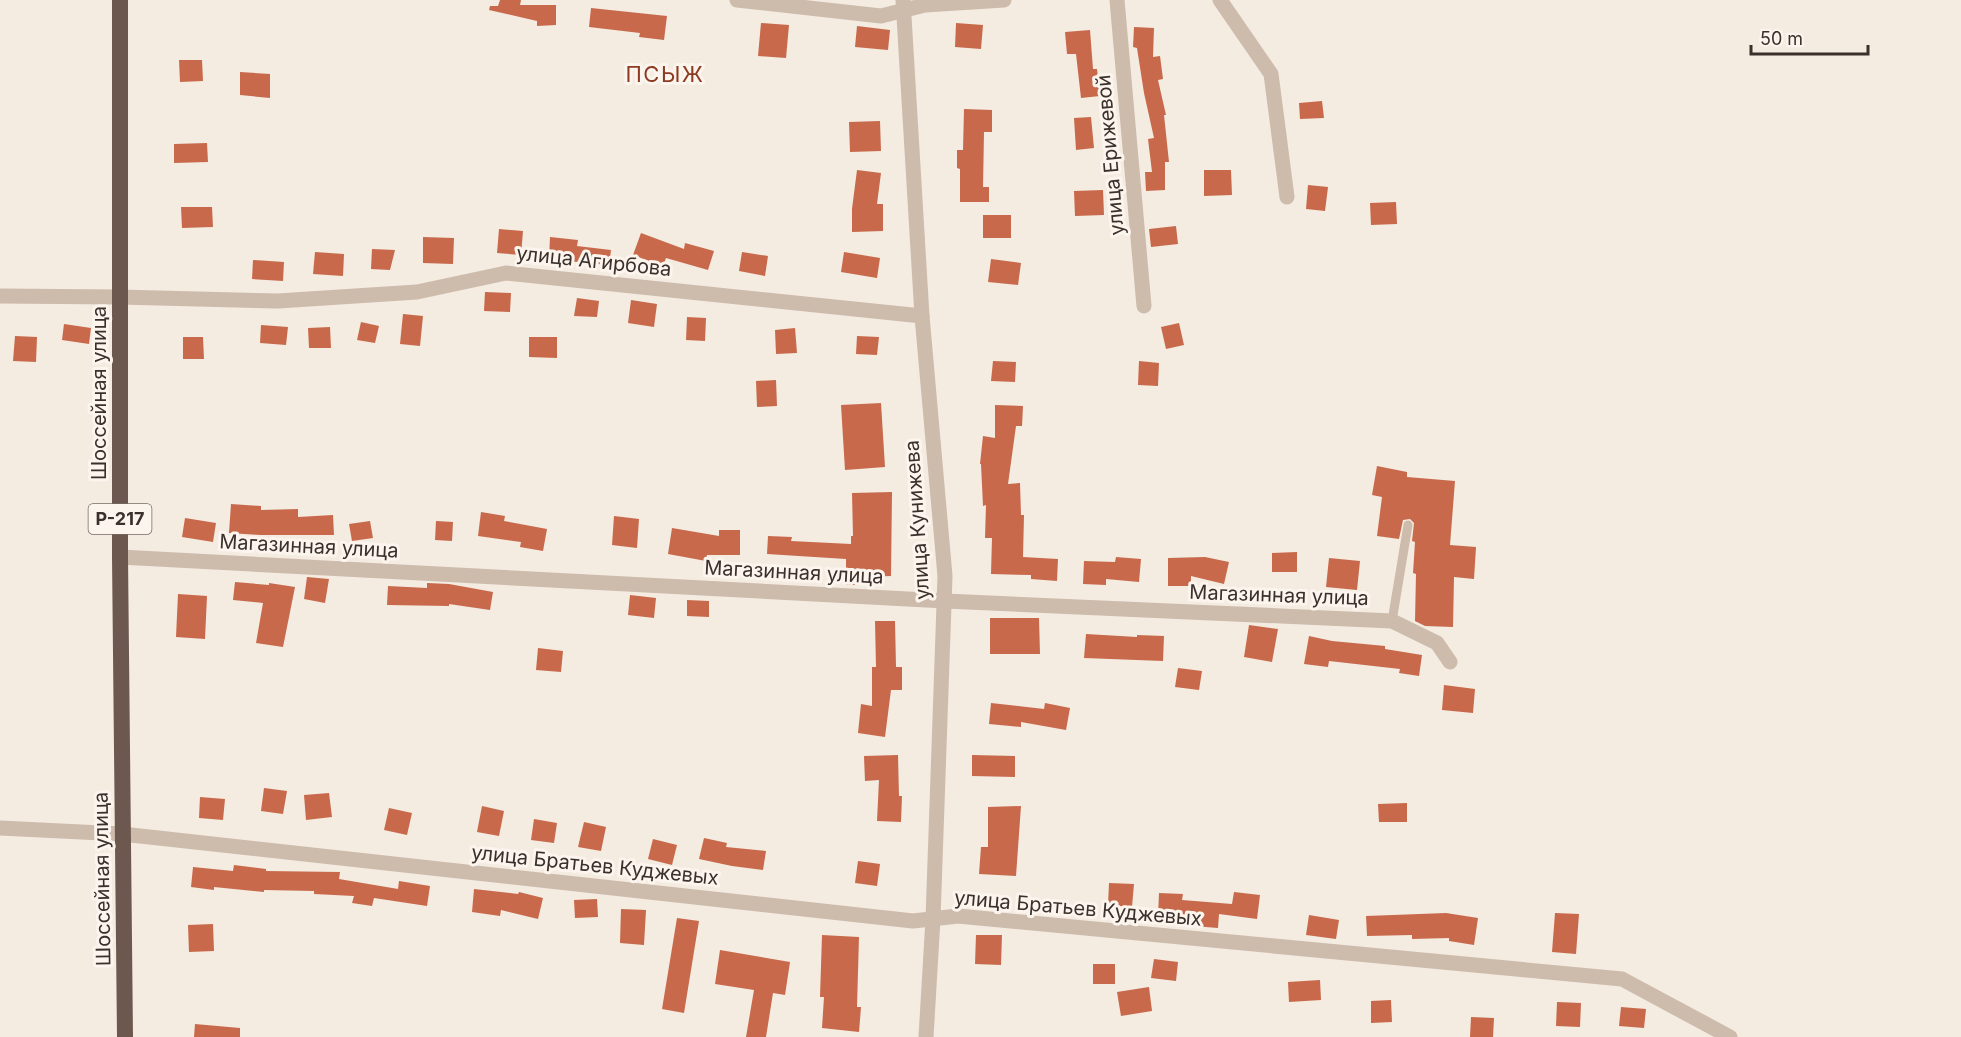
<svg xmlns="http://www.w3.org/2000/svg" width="1961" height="1037" font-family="Inter,sans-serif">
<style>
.building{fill:#c8694b}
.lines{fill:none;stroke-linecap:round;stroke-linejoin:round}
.service{stroke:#cdbbac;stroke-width:9}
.minor{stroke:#cdbbac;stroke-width:15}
.tertiary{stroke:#cdbbac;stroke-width:15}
.trunk{stroke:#6c584f;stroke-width:16}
.labels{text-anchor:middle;stroke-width:6;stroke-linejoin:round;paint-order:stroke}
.shield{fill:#fbf5ee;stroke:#756b66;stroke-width:1.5}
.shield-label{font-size:18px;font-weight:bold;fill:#3b302b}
.street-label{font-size:20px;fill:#3b302b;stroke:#fbf5ee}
.quarter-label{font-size:22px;letter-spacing:1.5px;fill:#8c3b22;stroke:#fbf5ee}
</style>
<rect width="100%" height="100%" fill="#f4ebe1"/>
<path class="building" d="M500,0H521L520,5H556V25L537,26V21L489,10L490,6H498Z
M591,8L667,16L664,40L639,37L640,33L589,27Z
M761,23L789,25L786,58L758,56Z
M956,23L983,25L981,49L955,47Z
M857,26L890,30L888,50L855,47Z
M1134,27L1154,28L1153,57L1160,56L1163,79L1158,80L1166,115H1164L1169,162H1165V190L1146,191L1145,172H1152L1148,139L1154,138L1144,93L1137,48L1133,47Z
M1090,30L1093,69H1097L1100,96L1081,98L1076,54H1067L1065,32Z
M179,60H202L203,81L180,82Z
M240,72L270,74V98L240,95Z
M1322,101L1324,118L1300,119L1299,103Z
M964,109L992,110V132H984L983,187H989V202H960V169L957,168V150H963Z
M1091,117L1094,148L1076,150L1074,118Z
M880,121L881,151L850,152L849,122Z
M207,143L208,162L174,163V144Z
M857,170L881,173L877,204H883V231L852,232V209Z
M1204,170H1231L1232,195L1204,196Z
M1308,185L1328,187L1325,211L1306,209Z
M1103,190L1104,215L1075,216L1074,191Z
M1396,202L1397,224L1371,225L1370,203Z
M181,207H212L213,227L182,228Z
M983,215H1011V238H983Z
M1176,226L1178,244L1151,247L1149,229Z
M499,229L523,231L521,255L497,253Z
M641,233L684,249L685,243L714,251L708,270L666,258L663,266L633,255Z
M423,237L454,238L453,264L423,263Z
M550,237L578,240L577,246L611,250L609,266L593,263L549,260Z
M372,249L395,250L390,270L371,269Z
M315,252L344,254L343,276L313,274Z
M742,252L768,256L765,276L739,271Z
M844,252L880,258L877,278L841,272Z
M991,259L1021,263L1018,285L988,282Z
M253,260L284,262L283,281L252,279Z
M485,292L511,293L510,312L484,311Z
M577,298L599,301L597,317L574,316Z
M631,300L657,304L654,327L628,323Z
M403,314L423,316L420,346L400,344Z
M687,317L706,318L705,341L686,340Z
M361,322L379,326L375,343L357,340Z
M1179,323L1184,345L1166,349L1161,327Z
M64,324L91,328L89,344L62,340Z
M261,325L288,327L286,345L260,343Z
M330,327L331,348H309L308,328Z
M795,328L797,353L776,354L775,330Z
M15,336L37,337L36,362L13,361Z
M857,336L879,337L877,355L856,354Z
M183,337H203L204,359H183Z
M529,337H557V358L529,357Z
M993,361L1016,362L1015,382L991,381Z
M1139,361L1159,363L1158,386L1138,385Z
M776,380L777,406L757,407L756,381Z
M881,403L885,467L845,470L841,405Z
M995,405L1023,406L1022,426H1016L1008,484L1020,483L1021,515H1024L1023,557L1058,559L1057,581L1031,579V575L991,574L992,538H985L986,505L983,506L981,464H980L983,436L995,438Z
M1377,466L1407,472V477L1455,481L1450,545L1476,547L1474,579L1454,577L1453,627L1425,626L1415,621L1416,574L1413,573L1415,542L1412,541L1414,523L1410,519L1403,520L1399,539L1377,536L1382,497L1372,495Z
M892,492L891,576L862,577V585H846V559L767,554L768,536L792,537L791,541L851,544V536H853L852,493Z
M231,504L261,506V510L298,509V517L333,515L334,535H260L229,533Z
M481,512L505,516L504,521L547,529L543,551L520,547L521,542L478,536Z
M614,516L639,519L637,548L612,545Z
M185,518L216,523L213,542L182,537Z
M370,521L373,538L352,541L349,524Z
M436,521L453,522L452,541L435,540Z
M672,528L719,536V530H740V555H707L706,561L668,554Z
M1297,552V572H1272V553Z
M1116,557L1141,559L1139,582L1106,579V585L1083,584L1084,561L1115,562Z
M1205,557L1229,562L1224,584L1191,576V586H1168V558Z
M1329,558L1360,561L1357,590L1326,587Z
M307,577L329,579L325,603L304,599Z
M235,582L269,585V583L295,587L283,647L256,643L263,603L233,600Z
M427,583L449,584L493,592L490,610L449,604V606L387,605L388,586L427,588Z
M178,594L207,596L205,639L176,637Z
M630,595L656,598L654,618L628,615Z
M687,600L709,601V617L687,616Z
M990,618H1039L1040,654H990Z
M875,621H895L896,667H902V690H891L885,737L858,733L861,704L872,706V667H876Z
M1249,625L1278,629L1272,662L1244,657Z
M1086,634L1137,637V635L1164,636L1163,661L1084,658Z
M1309,636L1332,641L1385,646V649L1422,655L1419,676L1399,673L1400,669L1329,661L1328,667L1304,664Z
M538,648L563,651L561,672L536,670Z
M1178,668L1202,671L1199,690L1175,687Z
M1444,685L1475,689L1473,713L1442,710Z
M991,703L1044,709L1045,703L1070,708L1066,730L1021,722V727L989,724Z
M898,755L899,796H902L901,822L877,821L879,780L865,781L864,756Z
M972,755L1015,756V777L972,776Z
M264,788L287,791L283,814L261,811Z
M329,793L332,817L306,820L304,795Z
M200,797L225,799L223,820L199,818Z
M1407,803V822H1379L1378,804Z
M482,806L504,811L499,836L477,832Z
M1021,806L1016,876L979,874L981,847H988V807Z
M389,808L412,813L407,835L384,830Z
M534,819L557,823L554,843L531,840Z
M584,822L606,827L601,851L578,847Z
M704,838L727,843L726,847L766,851L763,870L732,866L699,859Z
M653,839L677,845L672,865L648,859Z
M858,861L880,864L877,886L855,883Z
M234,865L266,869V871L340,872L339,879L398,889L399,881L430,886L427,906L374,898L372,906L352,903L354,896L314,894V891L264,890V892L214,887V890L191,887L193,867L233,871Z
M1109,883L1134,884L1132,907L1108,905Z
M474,889L518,894L519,892L543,898L538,919L501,910L500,916L472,912Z
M1234,892L1260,895L1257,919L1219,914L1218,928L1193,926V919L1158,917L1159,893L1183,894L1182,900L1232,904Z
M597,899L598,917L575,918L574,900Z
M621,909L646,910L644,945L620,943Z
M1446,913L1478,918L1474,945L1449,941V938L1412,939V935L1367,936L1366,916Z
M1555,913L1579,914L1576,954L1552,952Z
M1309,915L1339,920L1336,939L1306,935Z
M677,918L699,921L684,1013L662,1009Z
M213,924L214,951L189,952L188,925Z
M822,935L859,937L857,1007H861L859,1032L822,1028L824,997H820Z
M976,935H1002L1001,965L975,964Z
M720,950L790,962L785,995L773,993L766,1037H746L754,990L715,984Z
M1154,959L1178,962L1176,981L1151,978Z
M1093,964H1115V984H1093Z
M1320,980L1321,1000L1289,1002L1288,982Z
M1149,987L1152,1011L1121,1016L1117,992Z
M1391,1000L1392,1022L1371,1023V1001Z
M1557,1002L1581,1003L1580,1027L1556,1026Z
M1621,1007L1646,1009L1644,1028L1619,1026Z
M1471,1017L1494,1018L1493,1037H1470Z
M195,1024L240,1028V1037H194Z"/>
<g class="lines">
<path class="service" d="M1392,621L1408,525"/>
<path class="minor" d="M737,0L881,16L925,5L1004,0
M1117,0L1144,306
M1220,0L1271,74L1287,197
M0,296L119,297L278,301L417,292L506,273L922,316
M120,557L945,601L1392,621L1437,643L1450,662
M0,828L122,834L913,921L958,916L1622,979L1730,1037"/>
<path class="tertiary" d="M903,0L922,316L945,576L933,919L926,1037"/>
<path class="trunk" d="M120,0V557L125,1037"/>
</g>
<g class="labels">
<rect class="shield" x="88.5" y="504" width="63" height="30" rx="4.5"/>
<g class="shield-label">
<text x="120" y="525">Р-217</text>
</g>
<g class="street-label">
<text transform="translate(1110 155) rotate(-95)" y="7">улица Ерижевой</text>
<text transform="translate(594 261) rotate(6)" y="7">улица Агирбова</text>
<text transform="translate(99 393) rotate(-90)" y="7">Шоссейная улица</text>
<text transform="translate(917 520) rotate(-94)" y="7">улица Кунижева</text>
<text transform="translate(309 546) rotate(3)" y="7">Магазинная улица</text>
<text transform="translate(794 572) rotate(3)" y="7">Магазинная улица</text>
<text transform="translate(1279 595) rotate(2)" y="7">Магазинная улица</text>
<text transform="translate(595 865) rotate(6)" y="7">улица Братьев Куджевых</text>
<text transform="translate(102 879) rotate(-91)" y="7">Шоссейная улица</text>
<text transform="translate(1078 908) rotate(5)" y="7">улица Братьев Куджевых</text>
</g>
<g class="quarter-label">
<text x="665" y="82">ПСЫЖ</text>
</g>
</g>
<path d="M1751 45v9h117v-9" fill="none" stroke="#3b302b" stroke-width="3"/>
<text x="1760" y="45" font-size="18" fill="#3b302b" stroke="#fbf5ee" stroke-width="4.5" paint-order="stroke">50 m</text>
</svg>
